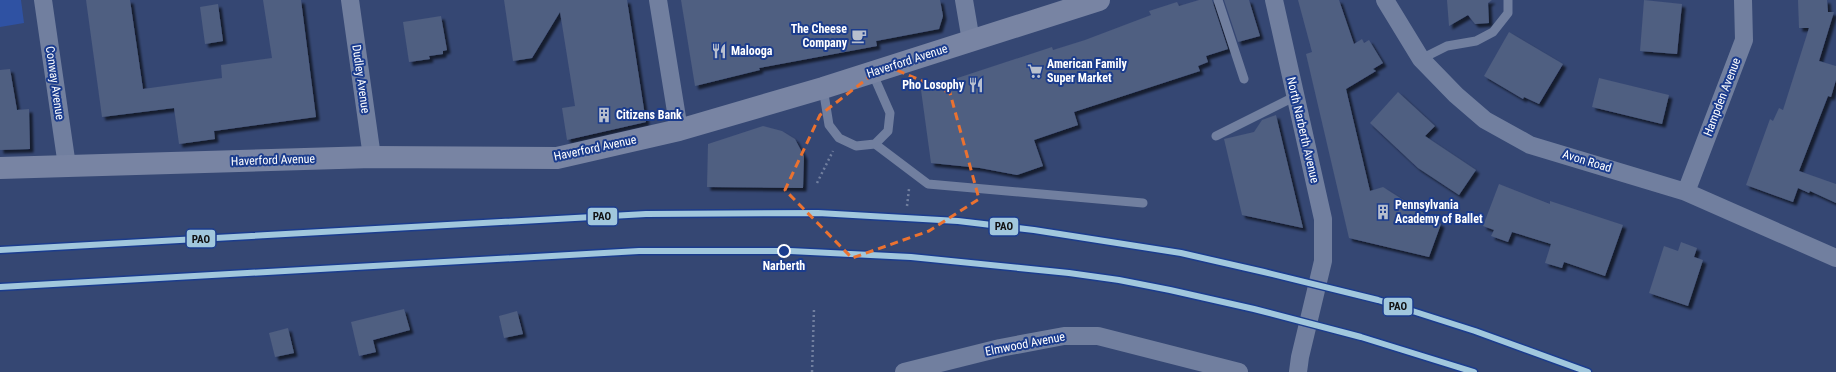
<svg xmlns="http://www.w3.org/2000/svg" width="1836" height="372" font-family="'Roboto Condensed',sans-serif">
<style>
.green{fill:#2f52a3}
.building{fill:#4f5e81;filter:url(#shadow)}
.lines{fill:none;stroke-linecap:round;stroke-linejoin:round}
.path{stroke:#717f9f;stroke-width:2.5;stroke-dasharray:2 3;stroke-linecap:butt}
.lane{stroke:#717f9f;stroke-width:9}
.street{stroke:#717f9f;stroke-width:18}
.secondary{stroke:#7884a3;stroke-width:22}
.rail-1-casing{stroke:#1b3c8d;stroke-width:9}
.rail-1{stroke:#a1c7dd;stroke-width:6}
.marked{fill:none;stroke:#eb7230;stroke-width:3;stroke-dasharray:8 5;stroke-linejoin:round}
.stop-dot{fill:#1b3c8d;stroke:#fff;stroke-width:2}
.labels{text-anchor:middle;stroke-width:4;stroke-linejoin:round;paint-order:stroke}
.poi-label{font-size:12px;font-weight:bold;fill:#fff;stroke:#1b3c8d;text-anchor:start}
.street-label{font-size:12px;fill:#fff;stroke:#1b3c8d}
.stop-label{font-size:12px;font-weight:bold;fill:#fff;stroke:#1b3c8d}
.line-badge{stroke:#1b3c8d;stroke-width:1.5}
.pale-badge-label{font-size:11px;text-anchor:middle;font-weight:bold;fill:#111}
</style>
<defs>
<filter id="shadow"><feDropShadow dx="3.5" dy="3.5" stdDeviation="1" flood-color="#0009"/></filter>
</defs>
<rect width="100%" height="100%" fill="#354773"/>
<path class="green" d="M0,0H21L24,23L0,27Z"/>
<path class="building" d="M86,0H130L143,89L222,78L221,65L272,58L263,0H301L316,117L214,131L215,139L179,144L174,108L102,117Z
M504,0H627L646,122L567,140L562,108L575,106L560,12L532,58L513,61Z
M681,0H940L943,16L939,29L876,41L877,46L759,68L760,70L695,86Z
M1199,0H1212L1228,49L1206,56L1208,62L1198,66L1200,71L1074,112L1078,125L1034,140L1043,166L1017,175L980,168L931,163L921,90L1052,47L1053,50L1085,40L1151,15L1149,11L1177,2L1179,6Z
M1224,0H1249L1260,36L1238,42Z
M1298,0H1339L1354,44L1362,39L1364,43L1369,40L1383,63L1373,69L1376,71L1346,89L1370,191L1383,187L1441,224L1429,257L1349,238L1306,54L1312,52Z
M1447,0H1492L1488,3L1489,23L1475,24L1468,15L1449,26Z
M1644,0L1682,4L1677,54L1640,51Z
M1798,0H1827L1828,12H1834L1819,61L1836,66V80L1831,97L1828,96L1799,171L1836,184V203L1810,191L1809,193L1798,188L1793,202L1746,185L1770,119L1773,121L1779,108L1783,110L1809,28H1799Z
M218,4L223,41L205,44L200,7Z
M441,16L447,50L443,51V54L429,56L430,59L409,62L403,22Z
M1509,32L1563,64L1539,104L1524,97L1523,99L1484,76Z
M10,69L17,110L29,109L30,149L0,150V70Z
M1599,78L1669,95L1662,124L1592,107Z
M1398,92L1435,126L1425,136L1476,170L1459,195L1418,168L1370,123Z
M1276,115L1303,228L1242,215L1224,139L1254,132L1262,120Z
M763,126L782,131L795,139L804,156L803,188L707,187L708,144Z
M1499,184L1550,204V201L1623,225L1605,276L1564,262L1562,268L1545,263L1551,244L1512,232L1508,242L1491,236L1494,230L1483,226Z
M1681,242L1697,248L1694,257L1703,260L1688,306L1649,293L1664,246L1678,251Z
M404,309L410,330L373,340L376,352L359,356L351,322Z
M517,311L523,334L504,338L499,316Z
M288,328L294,353L275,357L269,333Z"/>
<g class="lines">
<path class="path" d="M817,183L833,151
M907,206L909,189
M812,372L814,309"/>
<path class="lane" d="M1218,0L1244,79
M1421,59L1447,46L1476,41L1493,32L1508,13V0
M823,88L829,125L839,138L856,146L875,144L888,131L890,113L872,72
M1216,136L1296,96
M875,144L928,184L1143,203"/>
<path class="street" d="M43,0L67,166
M350,0L372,157
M658,0L679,130
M964,0L971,41
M1274,0L1323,219V261L1300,357L1298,372
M1385,0L1421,59L1456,95L1485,120L1530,145L1686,192L1836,258
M1686,192L1744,40L1743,0
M904,372L1000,348L1064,336H1098L1239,372"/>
<path class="secondary" d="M0,168L372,157L557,158L679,130L823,88L1099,0"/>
<g class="rail-1-casing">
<path id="rail-1" d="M0,250L646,214L818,213L958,221L1034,230L1181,253L1264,272L1378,300L1475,331L1588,372
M0,287L639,251H790L911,257L1069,273L1119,280L1170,290L1254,309L1361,337L1474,372"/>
</g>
<use href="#rail-1" class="rail-1"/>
</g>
<path class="marked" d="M885,65L950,93L979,199L929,231L852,258L785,190L820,115Z"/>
<defs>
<g id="cafe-bare" transform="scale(1.2)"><path d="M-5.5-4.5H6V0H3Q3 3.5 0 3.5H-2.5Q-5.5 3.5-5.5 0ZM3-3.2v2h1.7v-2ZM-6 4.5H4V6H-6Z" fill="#b8bfce" stroke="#1b3c8d" stroke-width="2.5" paint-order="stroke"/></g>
<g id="restaurant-bare" transform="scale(1.2)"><path d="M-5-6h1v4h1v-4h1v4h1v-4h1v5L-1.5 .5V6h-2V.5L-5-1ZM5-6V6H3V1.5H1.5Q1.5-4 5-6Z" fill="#b8bfce" stroke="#1b3c8d" stroke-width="2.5" paint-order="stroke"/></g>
<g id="supermarket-bare" transform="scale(1.2)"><path d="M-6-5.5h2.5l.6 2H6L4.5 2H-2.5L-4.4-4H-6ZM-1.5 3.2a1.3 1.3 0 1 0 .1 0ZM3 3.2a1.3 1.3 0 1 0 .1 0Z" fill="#b8bfce" stroke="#1b3c8d" stroke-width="2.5" paint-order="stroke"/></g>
<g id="building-bare" transform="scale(1.2)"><path d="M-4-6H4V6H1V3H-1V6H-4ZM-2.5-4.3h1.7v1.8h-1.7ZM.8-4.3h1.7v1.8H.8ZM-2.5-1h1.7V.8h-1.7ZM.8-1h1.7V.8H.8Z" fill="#b8bfce" stroke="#1b3c8d" stroke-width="2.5" paint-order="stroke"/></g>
</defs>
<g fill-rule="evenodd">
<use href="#cafe-bare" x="859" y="36"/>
<use href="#restaurant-bare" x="719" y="51"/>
<use href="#supermarket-bare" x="1035" y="71"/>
<use href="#restaurant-bare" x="976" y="85"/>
<use href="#building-bare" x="604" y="115"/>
<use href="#building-bare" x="1383" y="212"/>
</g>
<circle class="stop-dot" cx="784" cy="251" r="6"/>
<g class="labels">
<g class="poi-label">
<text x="847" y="33" text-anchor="end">The Cheese<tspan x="847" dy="14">Company</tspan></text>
<text x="731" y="55">Malooga</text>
<text x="1047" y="68">American Family<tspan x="1047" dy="14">Super Market</tspan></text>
<text x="964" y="89" text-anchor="end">Pho Losophy</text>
<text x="616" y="119">Citizens Bank</text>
<text x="1395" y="209">Pennsylvania<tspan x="1395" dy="14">Academy of Ballet</tspan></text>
</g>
<g class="street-label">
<text transform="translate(907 61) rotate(-18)" y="4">Haverford Avenue</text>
<text transform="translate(361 79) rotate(82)" y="4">Dudley Avenue</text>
<text transform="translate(55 83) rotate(82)" y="4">Conway Avenue</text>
<text transform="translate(1722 97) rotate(-69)" y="4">Hampden Avenue</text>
<text transform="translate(1303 130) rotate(77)" y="4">North Narberth Avenue</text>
<text transform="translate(595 148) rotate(-12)" y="4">Haverford Avenue</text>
<text transform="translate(273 160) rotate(-2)" y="4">Haverford Avenue</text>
<text transform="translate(1587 161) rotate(17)" y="4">Avon Road</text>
<text transform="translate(1025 344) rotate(-11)" y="4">Elmwood Avenue</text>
</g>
<g class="stop-label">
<text x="784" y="270">Narberth</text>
</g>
</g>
<g class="line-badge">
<rect x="587" y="207" width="31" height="19" rx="4" fill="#a1c7dd"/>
<rect x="989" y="217" width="30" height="19" rx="4" fill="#a1c7dd"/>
<rect x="186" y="229" width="30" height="19" rx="4" fill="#a1c7dd"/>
<rect x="1383" y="297" width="30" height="19" rx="4" fill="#a1c7dd"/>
</g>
<g class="pale-badge-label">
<text x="602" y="220">PAO</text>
<text x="1004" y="230">PAO</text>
<text x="201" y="243">PAO</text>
<text x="1398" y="310">PAO</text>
</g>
</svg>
